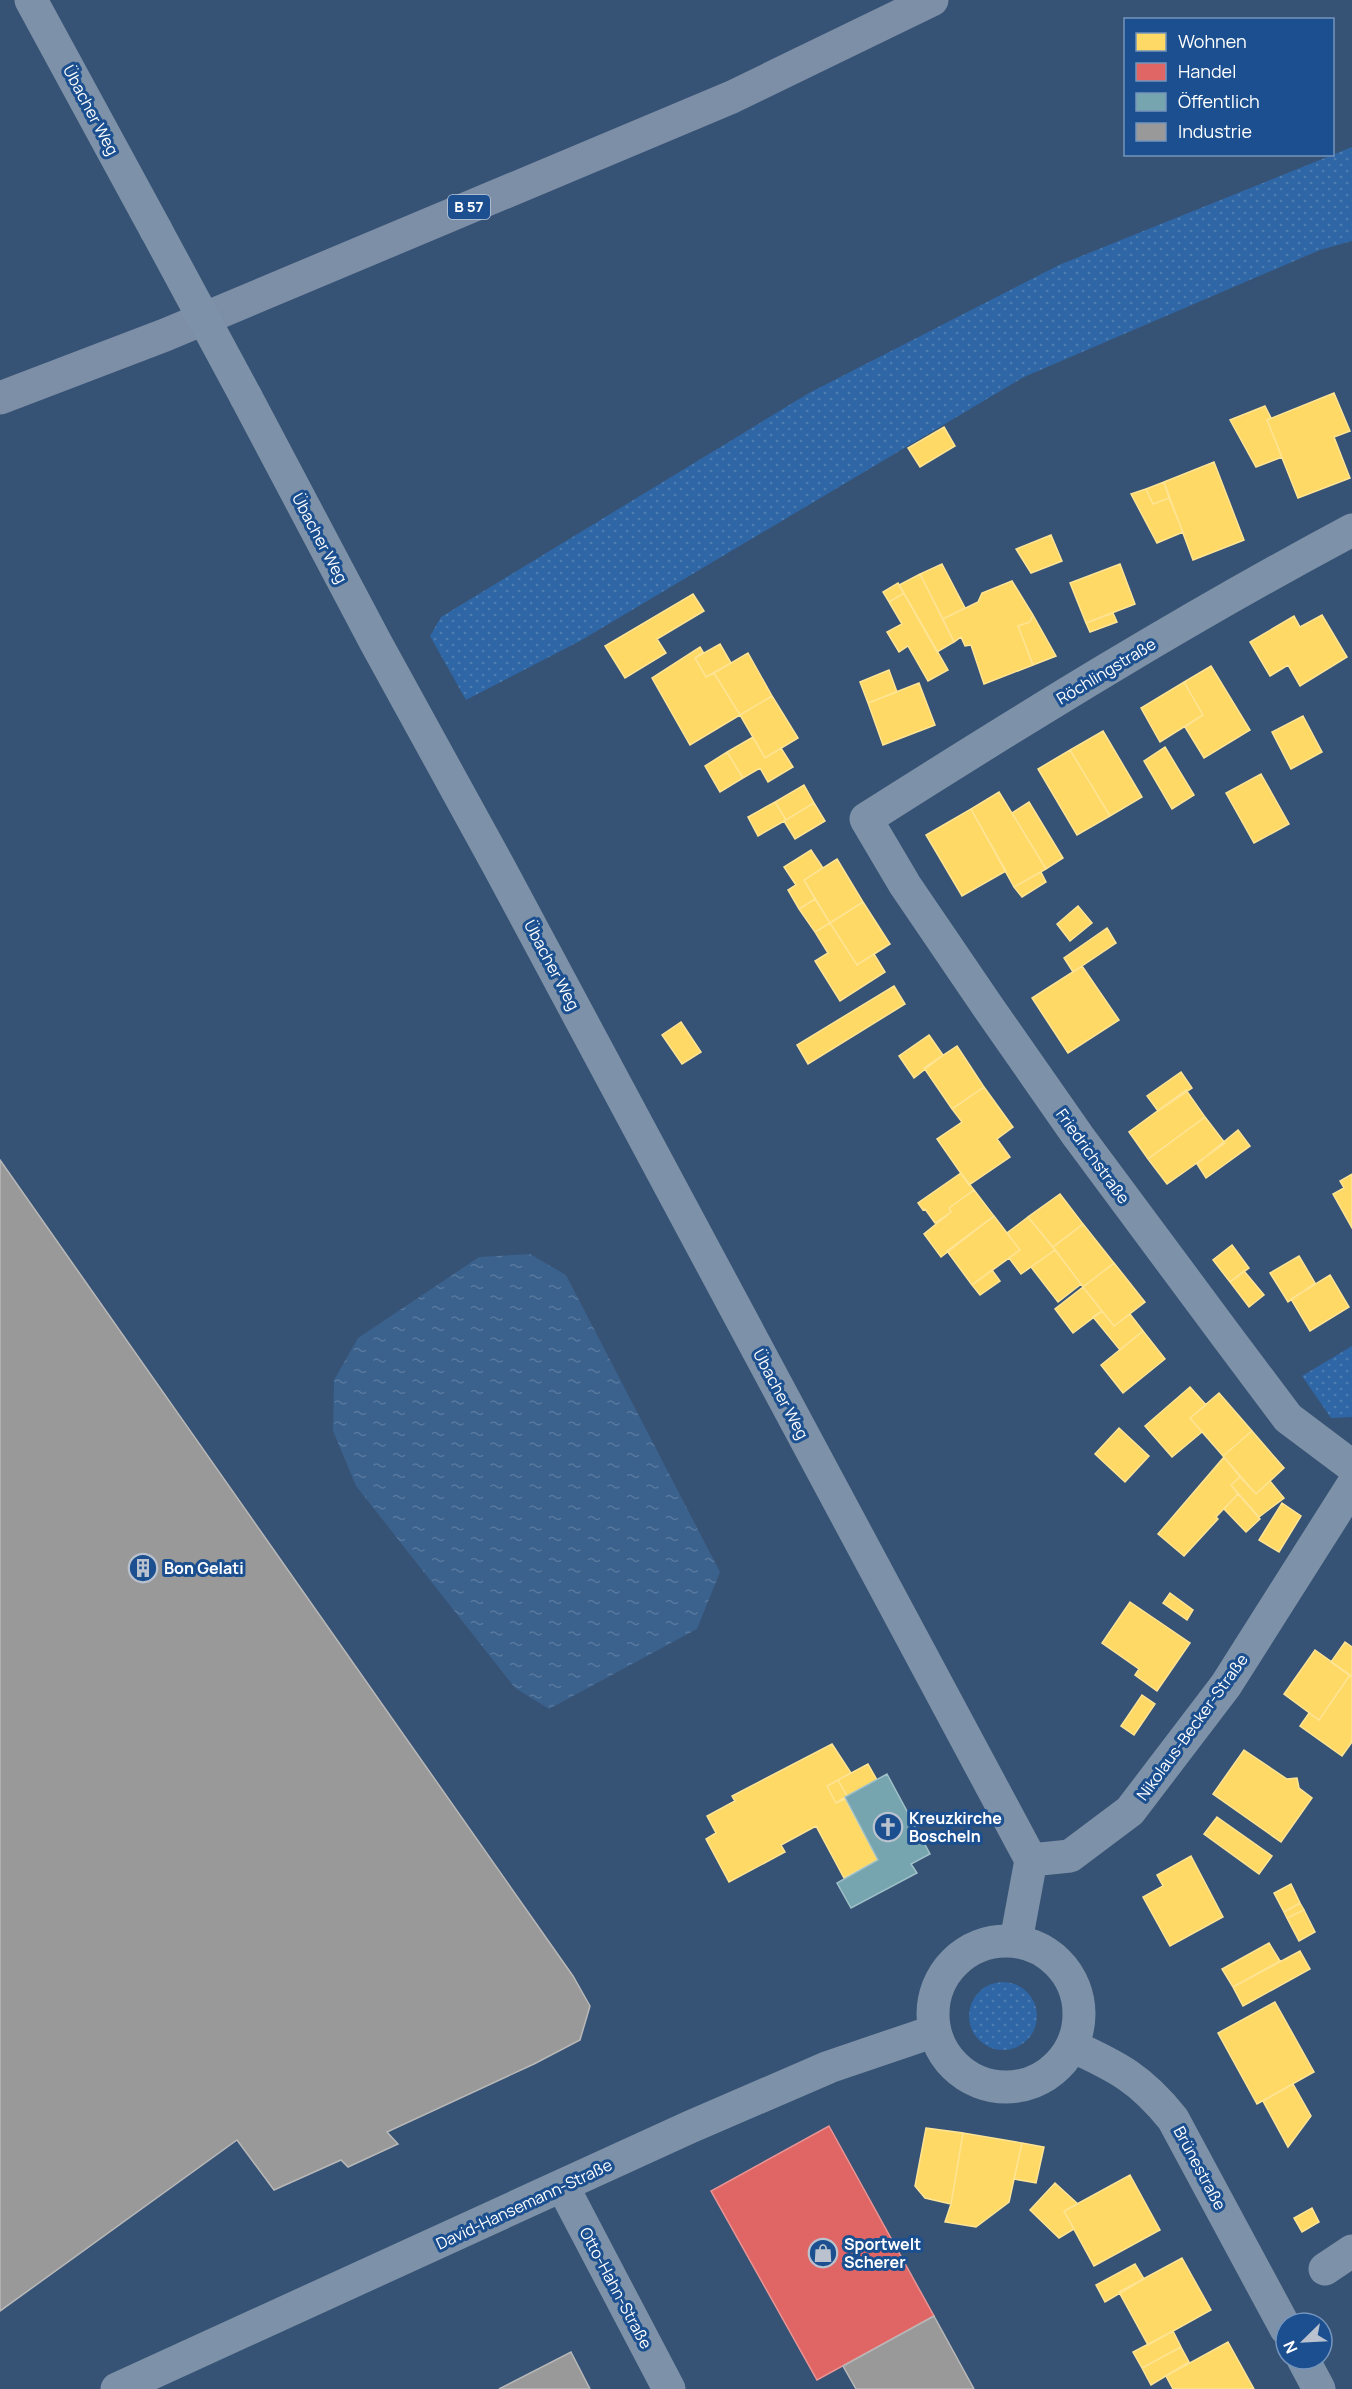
<svg xmlns="http://www.w3.org/2000/svg" width="1352" height="2389" font-family="Manrope,sans-serif">
<style>
.grass{fill:url(#grass-dots)}
.water{fill:url(#water-ripples)}
.homes{fill:#ffd966;stroke:#ffe494;stroke-width:1.5}
.shops{fill:#e06666;stroke:#e99494;stroke-width:1.5}
.public{fill:#76a5af;stroke:#9fc0c7;stroke-width:1.5}
.industry{fill:#999;stroke:#b8b8b8;stroke-width:1.5}
.lines{fill:none;stroke-linecap:round;stroke-linejoin:round}
.minor{stroke:#7d92a8;stroke-width:33}
.major{stroke:#7d8ea7;stroke-width:33}
.minor-bridge{stroke:#7d92a8;stroke-width:33}
.labels{text-anchor:middle;stroke-width:6;stroke-linejoin:round;paint-order:stroke}
.shield{fill:#1b4f8f;stroke:#bbcadd;stroke-width:1.5}
.shield-label{font-size:15px;font-weight:bold;fill:#fff}
.street-label{font-size:16px;fill:#fff;stroke:#1b4f8f}
.poi-label{font-size:16px;font-weight:bold;fill:#fff;stroke:#1b4f8f;text-anchor:start}
</style>
<defs>
<pattern id="grass-dots" width="8" height="8" patternUnits="userSpaceOnUse" patternTransform="scale(1.5)"><rect width="8" height="8" fill="#2f66a5"/><path d="M2 2h.1M6 6h.1" fill="none" stroke="#4e7db2" stroke-width="1.8" stroke-linecap="round"/></pattern>
<pattern id="water-ripples" width="26" height="14" patternUnits="userSpaceOnUse" patternTransform="scale(1.5)"><rect width="26" height="14" fill="#3b618d"/><path d="M2 4q2-2 4 0t4 0M15 11q2-2 4 0t4 0" fill="none" stroke="#58799e"/></pattern>
</defs>
<rect width="100%" height="100%" fill="#365274"/>
<path class="grass" d="M1352,147V241L1320,250L1024,377L580,641L466,700L430,636L441,617L809,393L1059,265Z
M1352,1346V1417L1331,1418L1302,1376Z
M969 2016a34 34 0 1 1 68 0a34 34 0 1 1-68 0Z"/>
<path class="water" d="M530,1254L566,1275L720,1572L697,1629L549,1709L515,1688L356,1486L333,1431L334,1380L358,1338L479,1257Z"/>
<path class="homes" d="M1334,393L1350,431L1334,437L1350,478L1298,498L1267,420Z
M1265,406L1271,418L1267,420L1282,457L1256,467L1230,420Z
M944,427L955,446L920,467L908,448Z
M1214,462L1244,540L1193,560L1164,482Z
M1164,482L1169,498L1153,504L1146,489Z
M1146,489L1153,504L1169,498L1183,532L1157,543L1131,494Z
M1051,535L1062,561L1031,573L1016,549Z
M942,564L965,608L943,619L920,574Z
M1120,564L1135,604L1086,623L1070,583Z
M920,574L954,642L937,652L899,585Z
M1012,581L1033,615L1030,622L1018,626L1033,665L984,684L971,645L965,646L961,637L954,642L943,619L978,602L982,593Z
M898,583L904,593L889,602L883,592Z
M904,593L948,670L928,681L908,646L899,652L887,632L902,624L889,602Z
M693,594L704,611L657,639L666,653L625,678L605,646Z
M1113,613L1117,622L1090,632L1086,623Z
M1033,615L1056,656L1033,665L1018,626L1030,622Z
M1322,615L1347,657L1300,686L1288,665L1270,676L1250,642L1294,616L1300,627Z
M720,644L731,663L706,677L695,658Z
M700,647L703,652L695,658L706,677L714,673L740,715L690,745L652,678Z
M748,653L772,696L740,715L714,673Z
M1211,666L1250,730L1204,758L1185,727L1203,715L1184,682Z
M889,670L897,692L868,703L860,682Z
M1184,682L1203,715L1160,742L1141,708Z
M919,683L935,725L883,745L868,703Z
M772,696L798,738L765,758L740,715Z
M1303,716L1322,752L1291,769L1272,732Z
M1103,731L1142,797L1110,816L1070,750Z
M753,737L765,758L781,748L793,767L768,782L760,768L743,778L727,752Z
M1165,747L1194,795L1172,809L1144,761Z
M1070,750L1110,816L1077,835L1038,769Z
M727,752L743,778L720,792L705,766Z
M1261,774L1289,824L1254,843L1226,793Z
M804,785L814,803L786,820L775,802Z
M999,792L1046,869L1014,887L971,809Z
M775,802L786,820L758,836L748,817Z
M1029,802L1063,858L1046,869L1012,813Z
M814,803L825,821L795,839L784,821Z
M971,809L1006,871L962,896L926,835Z
M811,850L823,868L804,880L815,899L799,909L788,890L796,885L784,867Z
M837,859L863,902L830,923L804,880Z
M1041,872L1046,882L1022,897L1014,887Z
M815,899L830,923L815,932L799,909Z
M863,902L890,944L857,965L830,923Z
M1078,906L1092,923L1070,941L1057,924Z
M830,923L857,965L874,954L885,972L840,1001L815,961L828,953L815,932Z
M1107,928L1116,943L1073,972L1064,958Z
M1082,966L1119,1020L1068,1053L1032,998Z
M894,986L905,1004L808,1064L797,1045Z
M681,1022L701,1052L682,1064L662,1035Z
M929,1035L943,1055L914,1078L899,1056Z
M957,1046L984,1087L952,1109L924,1068Z
M1181,1072L1192,1088L1158,1111L1147,1096Z
M984,1087L1013,1127L997,1139L1010,1157L969,1185L937,1139L962,1122L952,1109Z
M1186,1090L1205,1117L1148,1159L1129,1132Z
M1205,1117L1225,1143L1167,1184L1148,1159Z
M1238,1130L1250,1146L1206,1178L1197,1164Z
M961,1173L974,1190L949,1208L951,1212L935,1223L925,1209L923,1210L918,1203Z
M1352,1174V1228L1333,1194L1344,1188L1340,1181Z
M974,1190L994,1216L941,1257L924,1234L951,1212L949,1208Z
M1060,1194L1083,1224L1053,1247L1028,1217Z
M994,1216L1020,1250L972,1285L947,1251Z
M1028,1217L1055,1250L1021,1274L1009,1258L1020,1250L1007,1233Z
M1083,1224L1114,1263L1083,1287L1053,1247Z
M1232,1245L1249,1268L1230,1282L1213,1260Z
M1055,1250L1081,1284L1058,1302L1031,1267Z
M1299,1256L1315,1283L1288,1302L1270,1273Z
M1114,1263L1145,1302L1114,1326L1083,1287Z
M992,1270L1000,1281L980,1295L972,1285Z
M1244,1271L1264,1295L1249,1307L1230,1282Z
M1330,1275L1349,1307L1310,1331L1291,1299Z
M1083,1287L1102,1311L1073,1333L1055,1309Z
M1102,1311L1114,1326L1130,1314L1143,1331L1120,1350L1093,1317Z
M1143,1331L1165,1359L1123,1393L1101,1365Z
M1190,1387L1206,1405L1190,1418L1202,1432L1172,1457L1145,1426Z
M1219,1393L1252,1431L1223,1456L1190,1418Z
M1119,1428L1149,1456L1125,1482L1095,1454Z
M1252,1431L1284,1468L1256,1494L1223,1456Z
M1224,1457L1240,1477L1231,1485L1238,1494L1216,1517L1218,1519L1184,1556L1158,1534Z
M1240,1477L1256,1494L1270,1481L1284,1498L1259,1517L1231,1485Z
M1238,1494L1260,1519L1246,1532L1224,1509Z
M1282,1503L1301,1516L1279,1552L1259,1540Z
M1170,1593L1193,1610L1187,1620L1163,1603Z
M1130,1602L1190,1643L1157,1691L1135,1675L1139,1669L1102,1643Z
M1345,1642L1352,1647V1677L1331,1662Z
M1315,1650L1350,1675L1319,1720L1284,1694Z
M1350,1675L1352,1677V1742L1342,1756L1300,1726L1309,1713L1319,1720Z
M1142,1695L1155,1704L1134,1735L1121,1726Z
M832,1744L851,1773L827,1786L836,1803L845,1799L878,1860L844,1878L816,1826L781,1845L785,1852L729,1882L706,1839L716,1833L707,1816L735,1801L732,1796Z
M1244,1750L1287,1779L1297,1778L1299,1788L1312,1798L1281,1842L1213,1794Z
M868,1764L877,1780L847,1796L838,1780Z
M838,1780L847,1796L836,1803L827,1786Z
M1217,1817L1272,1856L1259,1874L1204,1834Z
M1191,1856L1223,1917L1170,1946L1143,1897L1163,1886L1157,1875Z
M1291,1884L1300,1903L1284,1912L1274,1893Z
M1300,1903L1304,1910L1287,1918L1284,1912Z
M1304,1910L1315,1932L1299,1941L1287,1918Z
M1269,1943L1280,1961L1233,1987L1222,1969Z
M1300,1951L1310,1969L1243,2006L1233,1987Z
M1275,2002L1314,2072L1257,2104L1218,2033Z
M1293,2084L1311,2116L1288,2147L1263,2101Z
M926,2128L963,2133L951,2204L925,2198L915,2186Z
M963,2133L1022,2143L1009,2202L976,2227L945,2222L951,2204Z
M1022,2143L1044,2147L1036,2183L1014,2179Z
M1130,2175L1160,2230L1094,2266L1064,2211Z
M1055,2183L1078,2204L1064,2211L1074,2229L1059,2238L1030,2210Z
M1312,2208L1319,2222L1302,2232L1294,2218Z
M1182,2258L1211,2310L1148,2345L1119,2292Z
M1135,2264L1144,2279L1105,2302L1096,2285Z
M1173,2331L1181,2347L1142,2368L1133,2352Z
M1228,2342L1254,2389H1173L1166,2376Z
M1181,2347L1189,2362L1151,2385L1142,2368Z"/>
<path class="shops" d="M829,2126L934,2316L817,2380L711,2191Z"/>
<path class="public" d="M887,1774L930,1854L911,1864L917,1873L851,1908L837,1883L878,1860L845,1797Z"/>
<path class="industry" d="M0,1160L573,1976L590,2006L580,2040L534,2064L387,2132L398,2144L348,2167L341,2160L274,2190L237,2140L0,2311Z
M934,2316L974,2389H856L843,2366Z
M571,2352L590,2389H499Z"/>
<g class="lines">
<path class="minor" d="M31,0L156,230
M246,397L376,643L498,865L1031,1860L1016,1941
M1352,530C1185,619 1025,718 866,819L905,885L988,1007L1078,1136L1225,1334L1288,1418L1352,1466
M1031,1860L1070,1856L1130,1811L1226,1685L1352,1486
M933 2014a73 73 0 1 1 146 0a73 73 0 1 1-146 0Z
M1072,2046C1118,2067 1141,2079 1173,2119L1286,2329
M563,2187L669,2389
M1325,2269L1352,2251
M1303,2359L1319,2389
M117,2389L690,2127L829,2067L935,2031"/>
<path class="major" d="M0,398L165,335L732,97L932,0"/>
<path class="minor-bridge" d="M156,230L246,397"/>
</g>
<defs>
<g id="building-ring" transform="scale(1.5)"><circle r="9.5" fill="#1b4f8f" stroke="#b9c2ce" stroke-width="1.5"/><path d="M-4-6H4V6H1V3H-1V6H-4ZM-2.5-4.3h1.7v1.8h-1.7ZM.8-4.3h1.7v1.8H.8ZM-2.5-1h1.7V.8h-1.7ZM.8-1h1.7V.8H.8Z" fill="#b9c2ce"/></g>
<g id="church-ring" transform="scale(1.5)"><circle r="9.5" fill="#1b4f8f" stroke="#b9c2ce" stroke-width="1.5"/><path d="M-1.2-6h2.4v3.5h3.3v2.4h-3.3V6h-2.4V-.1h-3.3v-2.4h3.3Z" fill="#b9c2ce"/></g>
<g id="shop-ring" transform="scale(1.5)"><circle r="9.5" fill="#1b4f8f" stroke="#b9c2ce" stroke-width="1.5"/><path d="M-5-2.5h2.3a2.7 3.5 0 0 1 5.4 0H5L5.5 6h-11ZM-1.5-2.5h3a1.5 2.3 0 0 0-3 0Z" fill="#b9c2ce"/></g>
</defs>
<g fill-rule="evenodd">
<use href="#building-ring" x="143" y="1568"/>
<use href="#church-ring" x="888" y="1827"/>
<use href="#shop-ring" x="823" y="2253"/>
</g>
<g class="labels">
<rect class="shield" x="448" y="195" width="42" height="24" rx="4.5"/>
<g class="shield-label">
<text x="469" y="212">B 57</text>
</g>
<g class="street-label">
<text transform="translate(91 110) rotate(62)" y="6">Übacher Weg</text>
<text transform="translate(320 538) rotate(62)" y="6">Übacher Weg</text>
<text transform="translate(1106 671) rotate(-31)" y="6">Röchlingstraße</text>
<text transform="translate(552 965) rotate(62)" y="6">Übacher Weg</text>
<text transform="translate(1093 1156) rotate(54)" y="6">Friedrichstraße</text>
<text transform="translate(781 1394) rotate(62)" y="6">Übacher Weg</text>
<text transform="translate(1192 1727) rotate(-54)" y="6">Nikolaus-Becker-Straße</text>
<text transform="translate(1200 2168) rotate(62)" y="6">Brünestraße</text>
<text transform="translate(524 2204) rotate(-25)" y="6">David-Hansemann-Straße</text>
<text transform="translate(616 2288) rotate(62)" y="6">Otto-Hahn-Straße</text>
</g>
<g class="poi-label">
<text x="164" y="1574">Bon Gelati</text>
<text x="909" y="1824">Kreuzkirche<tspan x="909" dy="18">Boscheln</tspan></text>
<text x="844" y="2250">Sportwelt<tspan x="844" dy="18">Scherer</tspan></text>
</g>
</g>
<rect x="1124" y="18" width="210" height="138" fill="#1b4f8f" stroke="#7695bc" stroke-width="1.5"/>
<rect x="1136" y="33" width="30" height="18" fill="#ffd966" stroke="#7695bc" stroke-width="1.5"/>
<text x="1178" y="48" font-size="18" fill="#ffffff">Wohnen</text>
<rect x="1136" y="63" width="30" height="18" fill="#e06666" stroke="#7695bc" stroke-width="1.5"/>
<text x="1178" y="78" font-size="18" fill="#ffffff">Handel</text>
<rect x="1136" y="93" width="30" height="18" fill="#76a5af" stroke="#7695bc" stroke-width="1.5"/>
<text x="1178" y="108" font-size="18" fill="#ffffff">Öffentlich</text>
<rect x="1136" y="123" width="30" height="18" fill="#999999" stroke="#7695bc" stroke-width="1.5"/>
<text x="1178" y="138" font-size="18" fill="#ffffff">Industrie</text>
<g transform="translate(1304 2341) rotate(246)"><circle r="28" fill="#1b4f8f" stroke="#7695bc" stroke-width="1.5"/>
<path d="M0-4.5L10 22L0 15L-10 22Z" fill="#b9c2ce"/>
<text y="-9" font-size="16" font-weight="bold" text-anchor="middle" fill="#ffffff">N</text>
</g>
</svg>
